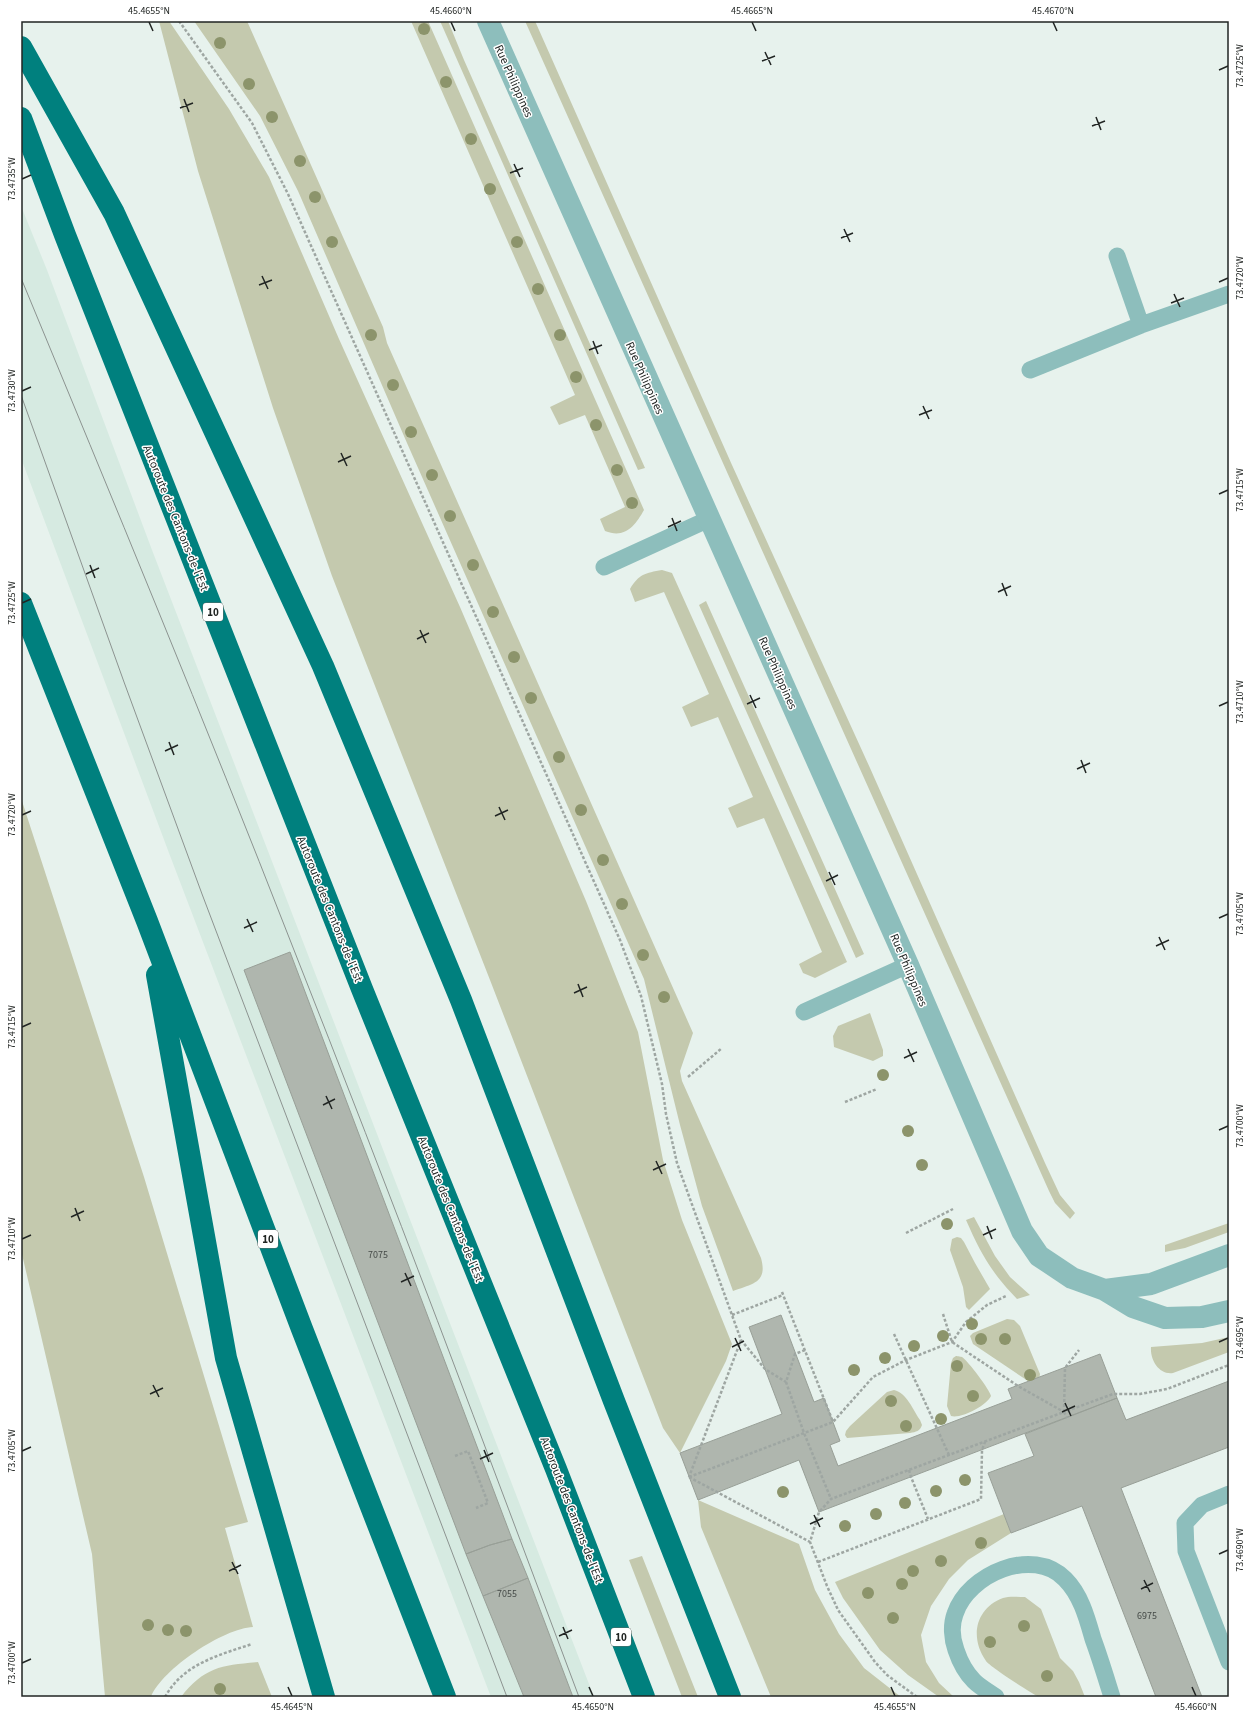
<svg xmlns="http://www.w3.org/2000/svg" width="1250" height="1718" font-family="'Source Sans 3',sans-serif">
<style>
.built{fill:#d6eae1}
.green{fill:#c4c9ae}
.building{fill:#afb6ae;stroke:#989f97}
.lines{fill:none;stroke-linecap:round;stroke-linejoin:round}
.path{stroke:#9ea6a2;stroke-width:2.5;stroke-dasharray:3 2;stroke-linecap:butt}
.lane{stroke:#8dbebc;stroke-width:17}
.street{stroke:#8dbebc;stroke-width:22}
.highway{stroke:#00807e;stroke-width:22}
.tram{stroke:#8c9390;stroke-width:1}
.tree{fill:#8c946b}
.ticks{fill:none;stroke:#212523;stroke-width:1.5}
.labels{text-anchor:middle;stroke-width:3;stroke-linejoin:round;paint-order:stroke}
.number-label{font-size:10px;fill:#444946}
.shield{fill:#fff;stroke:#646665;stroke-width:1}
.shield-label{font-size:11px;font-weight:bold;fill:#212523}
.street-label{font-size:12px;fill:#212523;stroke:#fff}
.neatline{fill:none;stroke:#212523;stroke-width:1.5}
.ticks-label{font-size:10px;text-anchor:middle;fill:#212523}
</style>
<rect width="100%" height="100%" fill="#e7f2ed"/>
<path class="built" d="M21,206L47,270L152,550L594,1697H491L486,1684L169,853L21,458Z"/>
<path class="green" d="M159,21H169L229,109L269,177L339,339L460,607L586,901L638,1032L663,1160L682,1220L732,1344L726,1361L680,1453L663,1428L490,980L332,576L273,408L198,171Z
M194,21H247L383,327L387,343L693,1033L680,1071L682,1081L761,1258C768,1283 752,1284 733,1291L702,1206L680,1125L644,979L407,443L298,191L260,116Z
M411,21H428L644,510C635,526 625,539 605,531L600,519L625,507L585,415L559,425L550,407L575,395Z
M440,21H448L464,60L645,468L638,470Z
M525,21H535L732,465L870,768L1045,1163L1060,1195L1075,1213L1070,1219L1055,1203L1049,1191Z
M662,570L672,573L847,962L815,978L803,973L799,964L822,952L764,818L737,828L728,808L753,797L718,717L691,727L682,707L709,694L664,592L635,602L630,589C639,574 645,573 662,570Z
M706,601L864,954L856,958L699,605Z
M21,798L144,1177L248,1522L225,1528L253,1627C224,1628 162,1669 151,1697H105L92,1554L21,1250Z
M870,1013L883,1050V1056L873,1061L834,1047L833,1036L838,1026Z
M974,1217L995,1256L1010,1277L1030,1295L1017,1299C991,1272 981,1254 966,1220Z
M1229,1223V1232L1185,1248L1165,1252V1245Z
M957,1237L961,1238L964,1242L975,1263L990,1289L969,1310L966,1307L963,1287L950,1250L952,1239Z
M1007,1319L1014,1320L1020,1326L1040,1374L1039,1380L1031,1383L973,1344L970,1336L973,1333Z
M1229,1337V1352L1173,1373C1159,1375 1150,1360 1151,1347L1202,1343Z
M956,1356C957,1356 962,1357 962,1357C968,1361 990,1390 991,1396C986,1406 961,1419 951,1416L947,1406L951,1363L953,1358Z
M894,1390C907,1393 913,1410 920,1420L922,1425C920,1431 916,1432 910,1433L847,1438L845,1435L846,1431L850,1426L887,1392Z
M698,1500L799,1544L815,1590L839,1634L864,1668L901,1697H771L701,1527Z
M1004,1514L1011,1533L968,1560L949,1579L931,1606L921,1635L926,1662L939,1683L954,1697H939L908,1675L880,1650L843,1598L835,1582Z
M642,1556L698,1697H682L629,1560Z
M1025,1597L1041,1609L1060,1658L1073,1671L1079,1682L1085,1697C1075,1697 1046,1699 1039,1697C1032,1694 989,1666 986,1661C969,1637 976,1608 1003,1598C1009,1596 1018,1597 1025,1597Z
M258,1662L272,1697H181C204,1667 222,1665 258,1662Z"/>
<path class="building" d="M290,952L512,1539L490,1545L466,1554L244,970Z
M781,1315L814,1402L824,1398L840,1441L830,1445L838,1466L1012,1399L1008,1389L1100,1354L1117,1398L819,1512L799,1460L698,1500L680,1453L782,1414L749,1327Z
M1229,1381V1447L1121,1488L1202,1697H1156L1082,1506L1011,1533L988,1473L1034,1456L1025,1434L1117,1398L1126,1420Z
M512,1539L528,1578L483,1596L466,1554L490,1545Z
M528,1578L573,1697H524L483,1596Z"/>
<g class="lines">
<path class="path" d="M179,21L252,123L288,194L620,940L641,996L662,1084L666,1114L677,1163L741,1340L689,1477
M688,1077L722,1048
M845,1102L877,1089
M906,1233L953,1209
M782,1292L833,1422
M943,1314L952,1342L1018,1386L1064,1412L1113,1394H1140L1167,1389L1229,1365
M732,1315L783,1295
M894,1334L949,1455
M741,1340L765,1369L786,1382
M805,1350L795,1354L786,1382L804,1433L831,1499
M1064,1412L1065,1368L1079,1350
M455,1456L468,1451L488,1503L476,1508
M909,1470L911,1477L928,1519
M689,1477L833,1422L873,1377L906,1360L952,1342L966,1322L987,1305L1006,1296
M689,1477L810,1542
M818,1562L981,1499L982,1450L985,1442
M165,1697C183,1664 219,1655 252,1644
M917,1697L887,1675L875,1662L838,1610L827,1586L810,1542L819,1512L831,1499L1064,1412L1067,1418"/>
<path class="lane" d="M1117,256L1141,325
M1030,370L1141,325L1229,294
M604,567L709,519
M804,1012L908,965
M1229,1494L1202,1505L1185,1523L1186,1551L1229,1662
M996,1697C989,1692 980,1687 974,1681C965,1672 960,1662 956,1650C952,1639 951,1625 955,1614C968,1574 1033,1546 1065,1579C1081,1595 1087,1618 1093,1639C1100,1658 1106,1678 1112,1697"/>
<path class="street" d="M488,21L908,965L1022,1231L1039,1256L1072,1278L1105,1290L1133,1307L1165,1318L1202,1317L1229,1311
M1105,1290L1151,1284L1229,1255"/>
<path class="highway" d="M21,47L114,213L323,666L461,1000L614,1401L730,1697
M21,118L65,235L362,989L556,1469L644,1697
M21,603L147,921L302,1329L445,1697
M157,975L226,1358L324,1697"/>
<path class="tram" d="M21,278C113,500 205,722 292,945C391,1195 485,1446 579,1697
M21,395L124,682L202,894L507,1697"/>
</g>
<g class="tree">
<circle cx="424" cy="29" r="6"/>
<circle cx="220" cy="43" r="6"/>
<circle cx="446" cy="82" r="6"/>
<circle cx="249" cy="84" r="6"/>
<circle cx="272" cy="117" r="6"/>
<circle cx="471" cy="139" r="6"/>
<circle cx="300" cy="161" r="6"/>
<circle cx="490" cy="189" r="6"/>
<circle cx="315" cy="197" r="6"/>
<circle cx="332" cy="242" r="6"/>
<circle cx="517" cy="242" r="6"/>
<circle cx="538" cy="289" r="6"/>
<circle cx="371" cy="335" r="6"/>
<circle cx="560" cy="335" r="6"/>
<circle cx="576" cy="377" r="6"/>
<circle cx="393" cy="385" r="6"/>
<circle cx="596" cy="425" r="6"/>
<circle cx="411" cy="432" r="6"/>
<circle cx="617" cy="470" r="6"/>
<circle cx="432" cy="475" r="6"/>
<circle cx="632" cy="503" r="6"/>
<circle cx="450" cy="516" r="6"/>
<circle cx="473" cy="565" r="6"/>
<circle cx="493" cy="612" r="6"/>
<circle cx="514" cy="657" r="6"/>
<circle cx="531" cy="698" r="6"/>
<circle cx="559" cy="757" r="6"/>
<circle cx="581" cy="810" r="6"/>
<circle cx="603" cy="860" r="6"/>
<circle cx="622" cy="904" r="6"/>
<circle cx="643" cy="955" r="6"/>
<circle cx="664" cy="997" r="6"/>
<circle cx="883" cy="1075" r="6"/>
<circle cx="908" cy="1131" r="6"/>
<circle cx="922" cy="1165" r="6"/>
<circle cx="947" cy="1224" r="6"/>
<circle cx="972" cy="1324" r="6"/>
<circle cx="943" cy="1336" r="6"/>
<circle cx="981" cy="1339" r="6"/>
<circle cx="1005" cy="1339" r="6"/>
<circle cx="914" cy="1346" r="6"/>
<circle cx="885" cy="1358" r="6"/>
<circle cx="957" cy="1366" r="6"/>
<circle cx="854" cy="1370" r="6"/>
<circle cx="1030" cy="1375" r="6"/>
<circle cx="973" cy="1396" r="6"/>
<circle cx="891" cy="1401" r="6"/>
<circle cx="941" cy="1419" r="6"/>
<circle cx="906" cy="1426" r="6"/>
<circle cx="965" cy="1480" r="6"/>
<circle cx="936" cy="1491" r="6"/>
<circle cx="783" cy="1492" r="6"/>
<circle cx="905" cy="1503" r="6"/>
<circle cx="876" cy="1514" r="6"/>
<circle cx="845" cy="1526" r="6"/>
<circle cx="981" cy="1543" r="6"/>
<circle cx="941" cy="1561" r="6"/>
<circle cx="913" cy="1571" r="6"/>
<circle cx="902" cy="1584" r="6"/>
<circle cx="868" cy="1593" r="6"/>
<circle cx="893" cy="1618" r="6"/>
<circle cx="148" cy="1625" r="6"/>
<circle cx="1024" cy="1626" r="6"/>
<circle cx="168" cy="1630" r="6"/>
<circle cx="186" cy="1631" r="6"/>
<circle cx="990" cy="1642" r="6"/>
<circle cx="1047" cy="1676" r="6"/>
<circle cx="220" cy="1689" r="6"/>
</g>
<path class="ticks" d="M149,22L153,31M451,22L455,31M752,22L756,31M1053,22L1057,31M765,52L771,65M762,61L775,56M1219,70L1228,66M184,99L189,112M180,108L193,103M1096,117L1101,130M1092,126L1105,121M514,164L520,177M510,173L523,168M22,179L31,175M844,229L850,242M841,238L853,233M262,276L268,289M1219,282L1228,278M259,285L272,280M1174,294L1180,307M1171,303L1184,298M593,341L598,354M589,350L602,345M22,391L31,387M923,406L929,419M919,415L932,410M341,453L347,466M338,462L351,456M1219,494L1228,490M672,518L677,531M668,527L681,521M90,565L95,578M86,574L99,568M1002,583L1007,596M998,592L1011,586M22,603L31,599M420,630L426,643M417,639L429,633M750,695L756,708M747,704L760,698M1219,706L1228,702M169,742L174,755M165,751L178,745M1081,760L1086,773M1077,769L1090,763M499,807L505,820M22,815L31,811M495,816L508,810M829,872L835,885M826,881L838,875M1219,918L1228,914M247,919L253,932M244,928L257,922M1159,937L1165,950M1156,946L1169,940M578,984L583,997M574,993L587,987M22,1027L31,1023M908,1049L914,1062M904,1058L917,1052M326,1096L332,1109M323,1105L335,1099M1219,1130L1228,1126M656,1161L662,1174M653,1170L666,1164M75,1208L80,1221M71,1217L84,1211M987,1226L992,1239M983,1235L996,1229M22,1239L31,1235M405,1273L411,1286M401,1282L414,1276M735,1338L741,1351M1219,1342L1228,1338M732,1347L744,1341M153,1385L159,1397M150,1394L163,1388M1065,1403L1071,1416M1062,1412L1075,1406M484,1450L489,1462M22,1451L31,1447M480,1459L493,1453M814,1515L820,1527M810,1524L823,1518M1219,1554L1228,1550M232,1562L238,1574M229,1571L241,1565M1144,1580L1150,1592M1141,1589L1153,1583M563,1627L568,1639M559,1636L572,1630M22,1663L31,1659M288,1687L292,1696M589,1687L593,1696M891,1687L895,1696M1192,1687L1196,1696"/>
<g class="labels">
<g class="number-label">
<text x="378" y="1258">7075</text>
<text x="507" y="1597">7055</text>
<text x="1147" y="1619">6975</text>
</g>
<g class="shield">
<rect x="203" y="603" width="20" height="18" rx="3"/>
<rect x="258" y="1230" width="20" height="18" rx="3"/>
<rect x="611" y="1628" width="20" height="18" rx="3"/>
</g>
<g class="shield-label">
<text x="213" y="616">10</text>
<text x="268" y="1243">10</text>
<text x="621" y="1641">10</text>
</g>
<g class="street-label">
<text transform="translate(514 81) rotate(66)" y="4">Rue Philippines</text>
<text transform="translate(645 378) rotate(66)" y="4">Rue Philippines</text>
<text transform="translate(176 518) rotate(68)" y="4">Autoroute des Cantons-de-l'Est</text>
<text transform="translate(778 673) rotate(66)" y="4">Rue Philippines</text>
<text transform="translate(330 909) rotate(68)" y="4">Autoroute des Cantons-de-l'Est</text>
<text transform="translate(909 970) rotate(67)" y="4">Rue Philippines</text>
<text transform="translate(451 1209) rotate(68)" y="4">Autoroute des Cantons-de-l'Est</text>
<text transform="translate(572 1510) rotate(69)" y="4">Autoroute des Cantons-de-l'Est</text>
</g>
</g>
<rect width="1250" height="1718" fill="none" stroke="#ffffff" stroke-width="44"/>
<rect x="22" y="22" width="1206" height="1674" class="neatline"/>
<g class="ticks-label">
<text x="149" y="14">45.4655°N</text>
<text x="451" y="14">45.4660°N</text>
<text x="752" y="14">45.4665°N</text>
<text x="1053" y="14">45.4670°N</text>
<text transform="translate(1239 66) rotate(-90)" y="4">73.4725°W</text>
<text transform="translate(11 179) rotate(-90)" y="4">73.4735°W</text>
<text transform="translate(1239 278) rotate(-90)" y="4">73.4720°W</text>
<text transform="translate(11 391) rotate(-90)" y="4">73.4730°W</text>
<text transform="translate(1239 490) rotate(-90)" y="4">73.4715°W</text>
<text transform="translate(11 603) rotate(-90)" y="4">73.4725°W</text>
<text transform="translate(1239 702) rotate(-90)" y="4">73.4710°W</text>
<text transform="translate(11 815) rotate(-90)" y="4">73.4720°W</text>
<text transform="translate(1239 914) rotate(-90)" y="4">73.4705°W</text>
<text transform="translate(11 1027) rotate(-90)" y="4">73.4715°W</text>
<text transform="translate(1239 1126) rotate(-90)" y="4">73.4700°W</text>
<text transform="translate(11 1239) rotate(-90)" y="4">73.4710°W</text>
<text transform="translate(1239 1338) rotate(-90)" y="4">73.4695°W</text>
<text transform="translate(11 1451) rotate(-90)" y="4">73.4705°W</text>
<text transform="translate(1239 1550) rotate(-90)" y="4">73.4690°W</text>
<text transform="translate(11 1663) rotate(-90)" y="4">73.4700°W</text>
<text x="292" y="1710">45.4645°N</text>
<text x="593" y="1710">45.4650°N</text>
<text x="895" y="1710">45.4655°N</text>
<text x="1196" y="1710">45.4660°N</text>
</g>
</svg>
